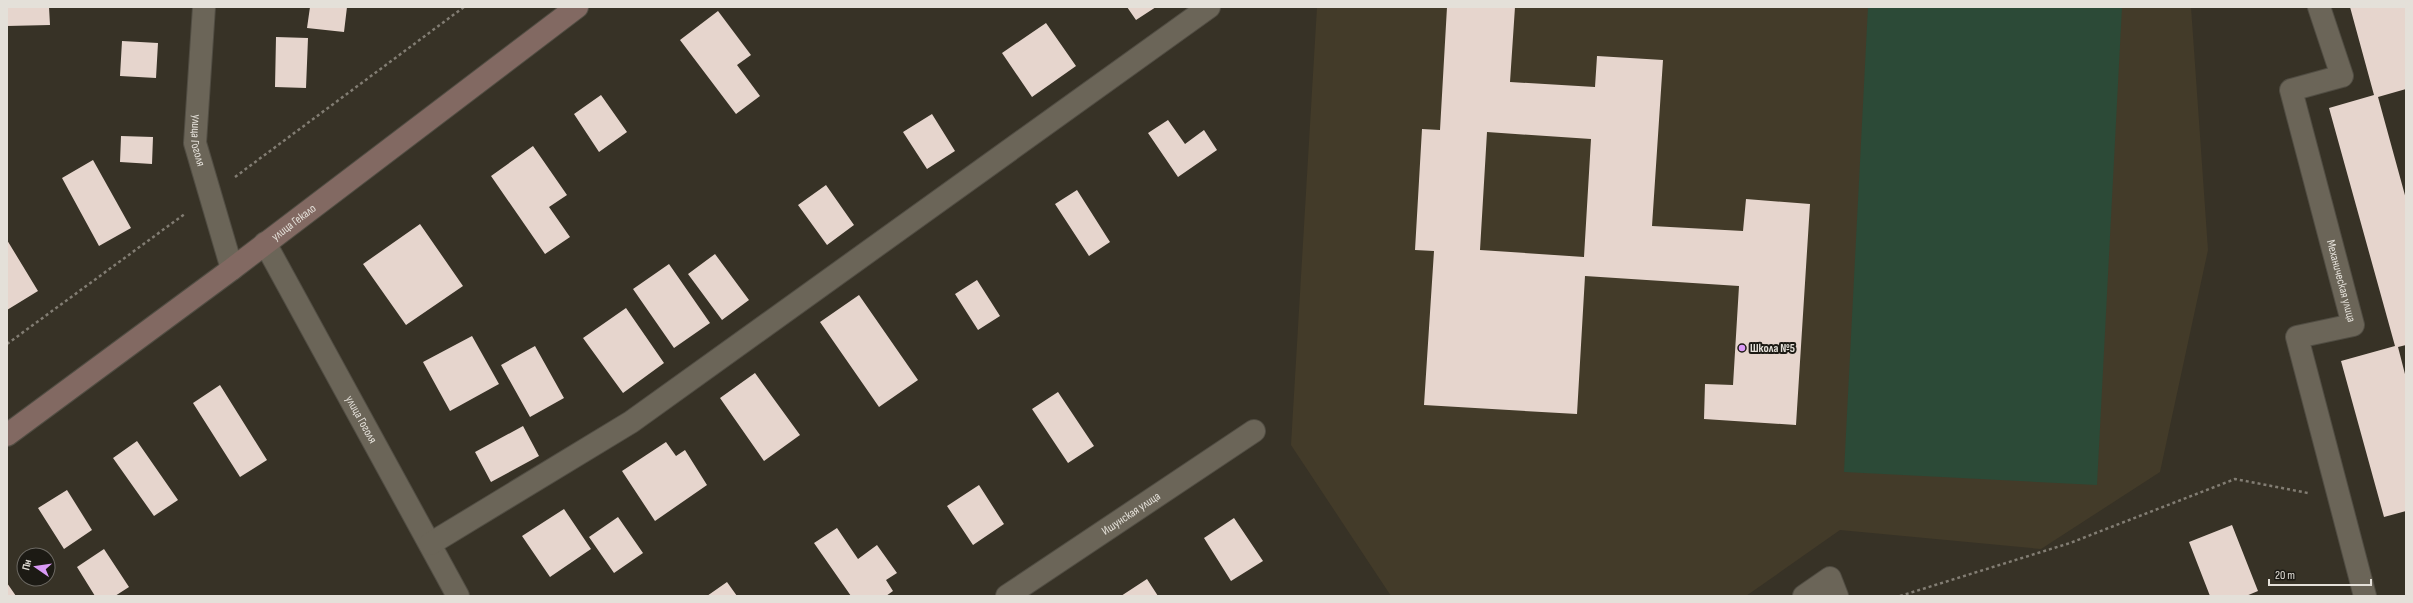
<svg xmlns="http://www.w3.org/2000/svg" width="2413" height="603" font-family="'Sofia Sans Condensed',sans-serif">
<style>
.built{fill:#433b29}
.green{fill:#2c4a37}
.building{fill:#e6d5cd;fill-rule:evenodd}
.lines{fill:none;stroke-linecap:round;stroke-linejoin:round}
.street-casing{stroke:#514d43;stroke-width:24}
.secondary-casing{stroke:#514d43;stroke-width:24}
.path{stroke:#827d73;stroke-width:2.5;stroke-dasharray:3 3;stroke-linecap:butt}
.street{stroke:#6b6558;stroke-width:22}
.secondary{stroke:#826962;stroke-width:22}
.poi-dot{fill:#da9af6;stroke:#1c1a14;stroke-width:1.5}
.labels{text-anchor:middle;stroke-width:4;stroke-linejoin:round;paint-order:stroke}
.street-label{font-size:12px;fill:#e4e0d9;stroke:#1c1a14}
.poi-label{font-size:12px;font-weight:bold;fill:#e4e0d9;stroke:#1c1a14;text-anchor:start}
</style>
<rect width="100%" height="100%" fill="#373226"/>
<path class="built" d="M1317,7H2191L2208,250L2160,472L2041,549L1840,530L1746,596H1391L1291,445Z"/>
<path class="green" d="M1868,7H2122L2097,485L1844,472Z"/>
<path class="building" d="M7,7H49L50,25L7,26Z
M310,7H347L344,32L307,28Z
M1127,7H1156L1136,20Z
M1447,7H1515L1510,82L1595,87L1597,56L1663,60L1652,226L1743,231L1746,199L1810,204L1796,425L1704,419L1705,384L1733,385L1739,286L1585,276L1577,414L1424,405L1434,251L1415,250L1422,129L1440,130ZM1487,132L1591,139L1584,257L1480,250Z
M2350,7H2406V89L2378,97L2406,199V345L2398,347L2406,378V511L2384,517L2341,361L2395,346L2329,108L2374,95Z
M718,11L751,55L737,65L760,96L736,114L680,40Z
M1046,23L1076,66L1032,97L1002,53Z
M276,37L308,38L306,88L275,87Z
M122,41L158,43L156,78L120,76Z
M601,95L627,132L599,152L574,114Z
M932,114L955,151L927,169L903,132Z
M1168,120L1185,144L1204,130L1217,150L1178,177L1148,133Z
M121,136L153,137L152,164L120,162Z
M533,146L567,195L549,207L570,237L545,254L491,176Z
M93,160L131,228L99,246L62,178Z
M826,185L854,225L827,245L798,205Z
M1077,190L1110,242L1089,256L1055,204Z
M420,224L463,286L406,325L363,264Z
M7,240L38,291L7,310Z
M715,254L749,300L722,320L688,274Z
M669,264L710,323L674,348L633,289Z
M977,280L1000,316L978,330L955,294Z
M859,295L918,380L879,407L820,322Z
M626,308L664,363L623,393L583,338Z
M472,336L499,384L450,411L423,362Z
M535,346L564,398L530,417L501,365Z
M755,373L800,435L764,461L720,398Z
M220,385L267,460L240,477L193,403Z
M1058,392L1094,446L1068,463L1032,409Z
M523,426L539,456L491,482L475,452Z
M137,441L178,500L154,516L113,458Z
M666,442L676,456L685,450L707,485L655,521L622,471Z
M979,485L1004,524L973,545L947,506Z
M67,490L92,530L64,549L38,508Z
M564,509L591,549L550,577L522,536Z
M618,517L643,553L614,573L589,537Z
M1234,518L1263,561L1231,581L1204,538Z
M2232,525L2258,591L2246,596H2210L2189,542Z
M837,528L858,559L877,545L897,573L886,580L893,591L886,596H851L814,543Z
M104,549L129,587L115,596H95L77,567Z
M1147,579L1158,596H1121Z
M727,582L737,596H707Z
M7,583L16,596H7Z"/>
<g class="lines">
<g class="street-casing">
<g id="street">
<path id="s1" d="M204,7L195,143L232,269"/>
<path id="s2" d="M2319,7L2342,76L2291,90L2353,325L2297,337L2365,596"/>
<path id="s3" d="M265,243L458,596"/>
<path d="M430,544L631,422L1209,7"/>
<path id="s4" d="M1007,596L1254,431"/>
<path d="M1804,596L1830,578L1837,596"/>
</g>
</g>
<g class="secondary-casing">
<g id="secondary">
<path id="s5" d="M7,435L232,269L577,7"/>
</g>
</g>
<path class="path" d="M235,177L464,7
M7,344L186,213
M1900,596L2070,543L2235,479L2308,493"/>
<use href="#street" class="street"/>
<use href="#secondary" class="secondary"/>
</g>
<circle class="poi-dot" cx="1742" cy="348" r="4"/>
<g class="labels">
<g class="street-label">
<text dy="4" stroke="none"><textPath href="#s1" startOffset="134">улица Гоголя</textPath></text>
<text dy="4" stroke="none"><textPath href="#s5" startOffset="357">улица Гекало</textPath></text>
<text dy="4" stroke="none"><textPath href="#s2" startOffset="323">Механическая улица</textPath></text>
<text dy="4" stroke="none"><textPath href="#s3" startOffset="201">улица Гоголя</textPath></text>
<text dy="4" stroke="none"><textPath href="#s4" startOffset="149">Ишунская улица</textPath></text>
</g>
<g class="poi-label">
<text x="1750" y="352">Школа №5</text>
</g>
</g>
<rect width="2413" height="603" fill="none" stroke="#e4e0d9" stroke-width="16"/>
<g transform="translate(36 567) rotate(283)"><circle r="19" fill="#1c1a14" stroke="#6c6963"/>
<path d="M0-3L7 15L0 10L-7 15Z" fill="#da9af6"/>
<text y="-6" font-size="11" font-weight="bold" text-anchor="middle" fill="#e4e0d9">Пн</text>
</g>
<path d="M2269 579v6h102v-6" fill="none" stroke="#e4e0d9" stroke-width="2"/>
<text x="2275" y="579" font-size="12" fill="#e4e0d9" stroke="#1c1a14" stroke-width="3" paint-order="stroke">20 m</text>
</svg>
